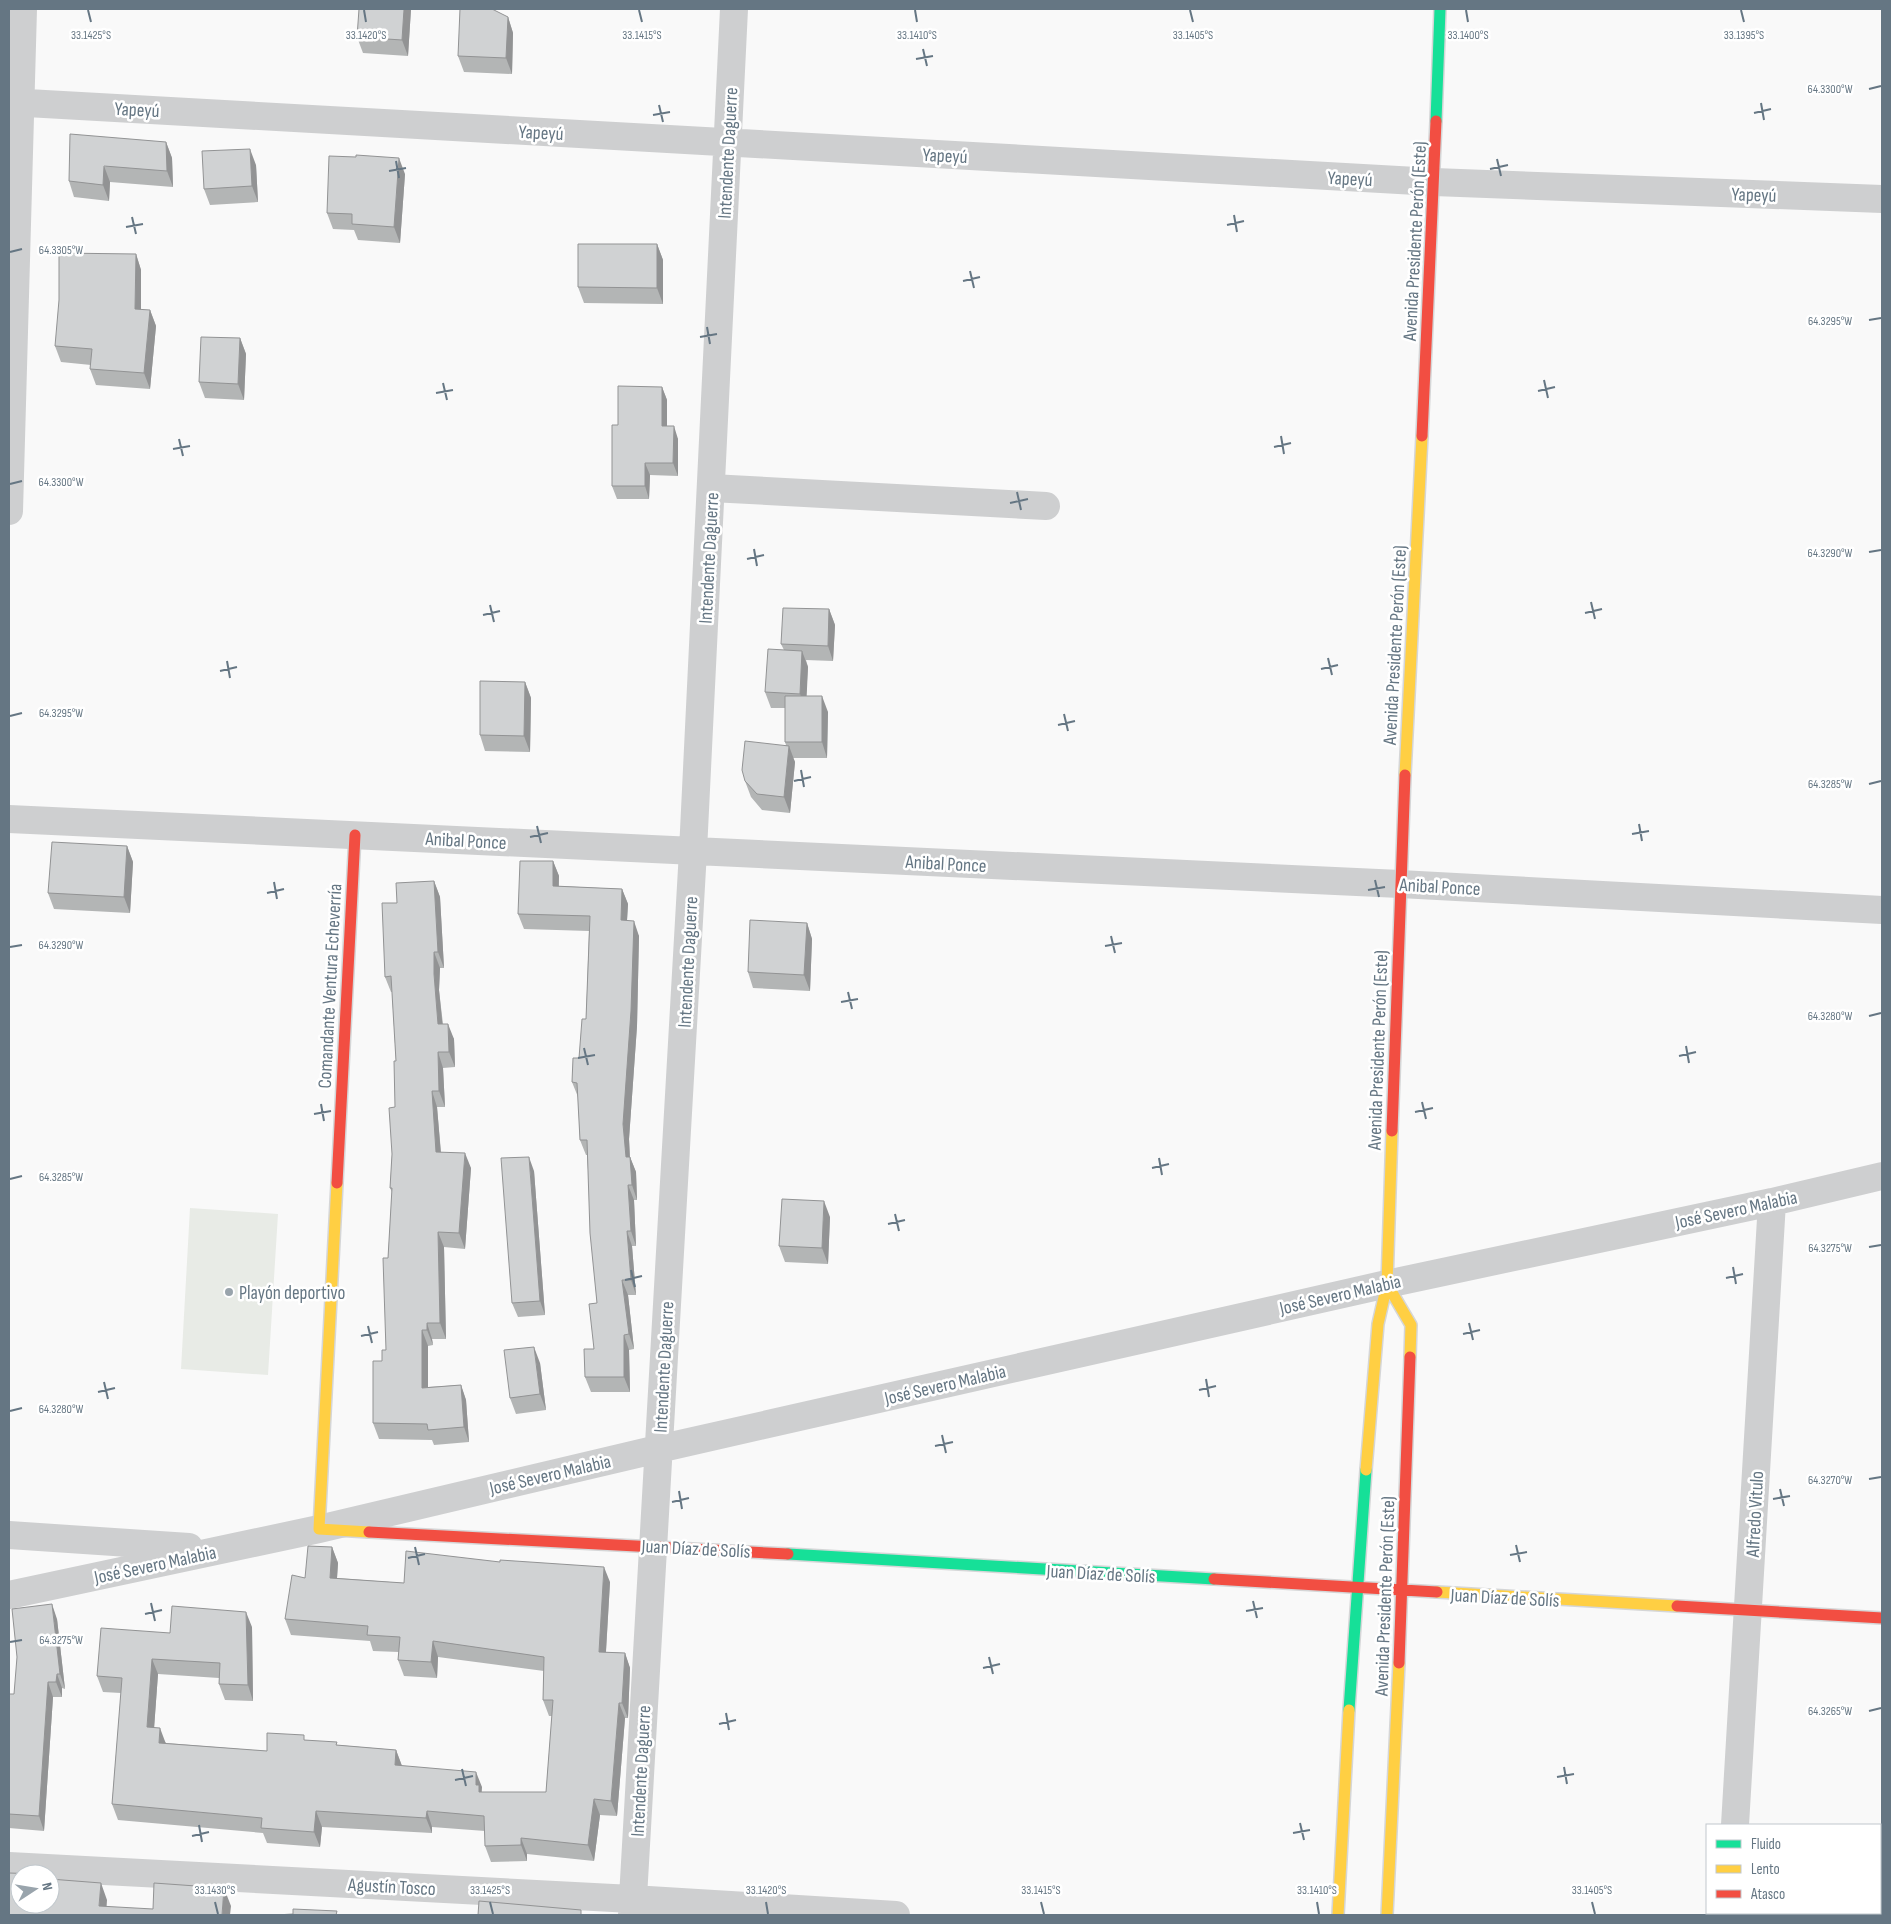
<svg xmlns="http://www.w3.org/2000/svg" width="1891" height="1924" font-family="'Sofia Sans Condensed',sans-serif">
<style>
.green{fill:#e8ebe6}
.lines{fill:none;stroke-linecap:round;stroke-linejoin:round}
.fast-casing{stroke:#d5d6d7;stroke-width:14}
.slow-casing{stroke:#d5d6d7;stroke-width:14}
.jam-casing{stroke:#d5d6d7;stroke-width:14}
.street{stroke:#cecfd0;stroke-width:28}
.fast{stroke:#16e098;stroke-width:11}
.slow{stroke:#ffcf43;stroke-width:11}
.jam{stroke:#f24e42;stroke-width:11}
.wall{fill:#b3b5b5}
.shaded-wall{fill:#929394}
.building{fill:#d0d2d3;stroke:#929394}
.ticks{fill:none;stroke:#657683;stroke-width:2}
.poi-dot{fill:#99a4ac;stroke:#fff;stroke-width:2}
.labels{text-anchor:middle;stroke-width:5;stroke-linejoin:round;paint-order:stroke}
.street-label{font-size:19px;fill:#657683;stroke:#fff}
.poi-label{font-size:19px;fill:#657683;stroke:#fff;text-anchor:start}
.ticks-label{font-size:12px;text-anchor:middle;fill:#657683;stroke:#fff;stroke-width:5;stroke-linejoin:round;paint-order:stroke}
</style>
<rect width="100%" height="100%" fill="#f9f9f9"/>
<path class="green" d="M190,1208L278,1214L268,1375L181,1369Z"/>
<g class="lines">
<g class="fast-casing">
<path id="fast" d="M1436,121L1440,9
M788,1554L1214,1579
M1349,1710L1366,1470"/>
</g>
<g class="slow-casing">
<path id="slow" d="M1405,775L1422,436
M337,1183L319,1529L369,1532
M1387,1284L1411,1325L1410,1357
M1366,1470L1378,1324L1387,1284L1392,1131
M1437,1592L1677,1606
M1338,1915L1349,1710
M1387,1915L1399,1663"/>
</g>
<g class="jam-casing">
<path id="jam" d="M1422,436L1436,121
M1392,1131L1405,775
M337,1183L355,835
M369,1532L788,1554
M1214,1579L1437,1592
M1677,1606L1882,1618
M1399,1663L1410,1357"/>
</g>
<path class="street" d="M9,102L1434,182L1882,199
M711,488L1046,506
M9,511L23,9
M9,819L1400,884L1882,910
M9,1535L189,1547
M9,1595L319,1529L658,1449L1387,1284L1772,1202L1882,1176
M1735,1825L1772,1202
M9,1866L632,1899L896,1915
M632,1915L693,851L734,9
M1729,1915V1913"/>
<use href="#fast" class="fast"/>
<use href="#slow" class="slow"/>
<use href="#jam" class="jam"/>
</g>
<path class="wall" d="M411,9L408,56L363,53L357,37Z
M508,17L513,33L512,74L464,72L458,56Z
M166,142L172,158L173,187L110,182L109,201L74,197L69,181Z
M256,165L258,202L210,205L204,189Z
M405,174L400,243L358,240L354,230L333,229L327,213Z
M657,244L663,260V304L584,303L578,287Z
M136,254L141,270V310H150L156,326L150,389L96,385L90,369L91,365L61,362L55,346Z
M240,338L246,354L244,400L205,398L199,382Z
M662,387L667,400V426L678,439V476L650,475L649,499H617L612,486L618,425Z
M829,609L835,625L833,661L806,660L808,667L806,696L828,712L827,758H793L795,762L790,813L762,810L751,797L745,781L786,745L785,742V708H771L765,692L784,650L781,644Z
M525,682L531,698L530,752L485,751L480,735Z
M127,846L133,862L130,913L54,909L48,893Z
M553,861L559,876V886L622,889L628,904L627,921L639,936L637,1026L629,1139L630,1157L636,1172L637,1200H634L636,1246H632L636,1295H628L634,1349L629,1350L630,1392H591L585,1377L594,1349L597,1303L587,1155H586L580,1140L578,1097L572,1082L579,1058L586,1019L589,931L524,929L518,914Z
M434,881L440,897L444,968H440L439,990L443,1024L454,1039L455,1067L443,1068L445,1107H437L441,1152L471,1168L465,1249L444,1247L446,1339H432L433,1345L428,1346V1387L461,1385L466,1400L469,1442L434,1445L432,1440L379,1439L373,1423L382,1361L386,1350L388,1258L392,1192L390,1188L395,1107L396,1061L392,992H391L385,977L397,903Z
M807,923L812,939L810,991L753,988L748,972Z
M534,1171L545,1315L518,1317L512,1303Z
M830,1217L828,1264L785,1262L779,1246Z
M540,1363L546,1410L516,1414L510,1398Z
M332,1547L338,1563L337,1578L404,1583L610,1582L606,1652L625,1653L630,1668L628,1718H625L617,1816L600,1815L594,1861L527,1854V1861L491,1862L485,1846V1831L432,1827V1833L322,1827L320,1847L267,1843L263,1833L118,1820L112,1804L121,1693L103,1692L97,1676L170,1633L252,1627L253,1701L225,1700L219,1684V1678L158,1674L154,1728L166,1743L267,1751L306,1740L338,1745L396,1750L402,1766L482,1787V1792H546L552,1716H549L543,1700L544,1671L438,1657L437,1678L404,1676L398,1660L399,1652L373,1651L370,1641L291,1635L285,1619L305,1578Z
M57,1619L65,1689L62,1688V1697H53L44,1831L9,1828V1694H14Z"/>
<path class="shaded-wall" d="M404,9H411L408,56L402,40Z
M508,17L513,33L512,74L506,58Z
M166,142L172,158L173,187L167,171Z
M250,149L256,165L258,202L252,186Z
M399,158L405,174L400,243L394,227Z
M104,166L110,182L109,201L103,185Z
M657,244L663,260V304L657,288Z
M136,254L141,270V325L135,309Z
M150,310L156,326L150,389L144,373Z
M240,338L246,354L244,400L238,384Z
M662,387L667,400V438L662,426Z
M674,426L678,439V476L673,463Z
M645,463L650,475L649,499L645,486Z
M829,609L835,625L833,661L828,646Z
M802,651L808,667L806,710L800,694Z
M525,682L531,698L530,752L524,736Z
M822,696L828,712L827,758L822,742Z
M789,746L795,762L790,813L784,797Z
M127,846L133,862L130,913L124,897Z
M553,861L559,876L558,901L553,886Z
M434,881L440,897L444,968L438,952Z
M622,889L628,904L626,936L621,920Z
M634,921L639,936L637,1026L629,1139L630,1161V1157L636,1172L637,1200L632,1185L626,1157L623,1124Z
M807,923L812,939L810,991L804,975Z
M434,952L440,968L439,990L444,1040L438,1024L434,974Z
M448,1024L454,1039L455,1067L449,1052Z
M438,1052L443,1068L445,1107L439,1091Z
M432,1091L437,1107L442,1167L436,1152Z
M465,1153L471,1168L465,1249L459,1233Z
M529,1157L534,1171L545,1315L540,1301Z
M628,1185L634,1200L636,1246L631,1231Z
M824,1201L830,1217L828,1264L822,1248Z
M627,1231L632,1246L636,1295L631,1280Z
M438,1232L444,1247L446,1339L440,1323Z
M622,1280L628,1295L634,1349L629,1334Z
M427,1323L432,1339L433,1345L427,1330Z
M422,1330L428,1346V1403L422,1388Z
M624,1335L629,1350L630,1392L624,1377Z
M534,1347L540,1363L546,1410L540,1394Z
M461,1385L466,1400L469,1442L464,1427Z
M332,1547L338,1563L336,1593L330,1578Z
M604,1567L610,1582L605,1667L599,1652Z
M52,1604L57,1619L65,1689L60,1674Z
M246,1612L252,1627L253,1701L248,1685Z
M433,1641L438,1657L437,1678L431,1662Z
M625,1653L630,1668L628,1718L622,1703Z
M152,1659L158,1674L153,1743L147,1727Z
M57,1674L62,1688V1697L56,1682Z
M48,1682L53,1697L44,1831L39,1816Z
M619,1703L625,1718L617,1816L611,1801Z
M160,1728L166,1744L159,1743Z
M396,1750L402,1766L395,1765Z
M476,1772L482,1787L481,1793L485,1808L476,1785Z
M594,1799L600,1815L594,1861L588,1845Z
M316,1811L322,1827L320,1847L314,1832Z
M427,1811L432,1827V1833L426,1818Z
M521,1838L527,1854V1861L521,1845Z
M101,1883L107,1900L106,1915L99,1906Z
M224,1888L231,1906L230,1915H222Z"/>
<path class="building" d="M359,9H404L402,40L357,37Z
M460,9H492L508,17L506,58L458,56Z
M70,134L166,142L167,171L104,166L103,185L69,181Z
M250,149L252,186L204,189L202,151Z
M356,155L399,158L394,227L352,224V214L327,213L329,156L356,157Z
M578,244H657V288L578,287Z
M59,253L136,254L135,309L150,310L144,373L90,369L92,349L55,346L59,300Z
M201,337L240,338L238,384L199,382Z
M618,386L662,387V426H674L673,463H645V486H612V425H618Z
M783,608L829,609L828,646L781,644Z
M768,649L802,651L800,694L765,692Z
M480,681L525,682L524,736L480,735Z
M785,696H822V742H785Z
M745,741L789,746L784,797L757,794L745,781L742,770Z
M52,842L127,846L124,897L48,893Z
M520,861H553V886L622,889L621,920L634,921L631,1011L623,1124L626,1157H630L632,1185H628L631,1231H627L631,1280H622L629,1334L624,1335V1377H585L584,1349H594L589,1304L597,1303L590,1233L587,1140H580L577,1083L572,1082L573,1058H579L582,1019H586L590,916L518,914Z
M434,881L438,952H434V974L438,1024H448L449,1052H438L439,1091H432L436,1152L465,1153L459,1233L438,1232L440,1323H427V1330H422V1388L461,1385L464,1427L428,1430L427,1424L373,1423V1361H382V1350H386L383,1258H388L392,1188H390L392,1154L389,1108L395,1107L394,1061H396L391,976L385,977L382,903H397L396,883Z
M750,920L807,923L804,975L748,972Z
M529,1157L540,1301L512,1303L501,1158Z
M782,1199L824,1201L822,1248L779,1246Z
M534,1347L540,1394L510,1398L504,1350Z
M308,1546L332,1547L330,1578L404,1583L406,1551L500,1562V1560L604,1567L599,1652L625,1653L622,1703H619L611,1801L594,1799L588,1845L521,1838V1845L485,1846L484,1816L427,1811L426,1818L316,1811L314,1832L261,1828L262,1818L112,1804L122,1678L97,1676L101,1628L170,1633L172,1606L246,1612L248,1685L219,1684L220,1663L152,1659L147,1727L160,1728L159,1743L267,1751V1733L304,1735V1740L337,1742L336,1745L396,1750L395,1765L476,1772V1785H479V1792H546L553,1700H543L544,1657L433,1641L431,1662L398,1660L400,1637L367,1635L368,1626L285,1619L292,1575L305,1578Z
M52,1604L60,1674H57L56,1682H48L39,1816L9,1814V1694H14L17,1657L12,1609Z
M9,1873L39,1874H20V1904H50V1879L101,1883L99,1906L153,1909L154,1883L224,1888L222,1915H9Z
M479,1901L581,1910V1915H478Z
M293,1909L337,1911L336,1915H276L293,1914Z"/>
<path class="ticks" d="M88,10L91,22M364,10L366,22M639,10L642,22M915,10L917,22M1190,10L1193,22M1466,10L1468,22M1741,10L1744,22M923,49L927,66M916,59L933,56M1869,89L1881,86M1761,103L1764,120M659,105L663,122M1754,113L1771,109M653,115L670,112M1497,159L1501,176M396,161L399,178M1490,169L1508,165M389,171L406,168M1234,215L1237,232M132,217L136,234M1227,225L1244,221M126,227L143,224M10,252L22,249M970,271L974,288M963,281L980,277M1869,320L1881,318M707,327L710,344M700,337L717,334M1544,380L1548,398M443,383L447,400M1538,391L1555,387M436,393L453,390M1281,436L1284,454M179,439L183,456M1274,447L1291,443M173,449L190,446M10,484L22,481M1017,492L1021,510M1010,503L1028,499M754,549L757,566M1869,552L1881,550M747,559L764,555M1591,602L1595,619M490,605L494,622M1585,613L1602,609M483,615L500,611M1328,658L1332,675M227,661L230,678M1321,669L1338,665M220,671L237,667M1064,714L1068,731M10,716L22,713M1058,725L1075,721M801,770L804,787M794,781L811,777M1869,784L1881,781M1639,824L1642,841M537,826L541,843M1632,834L1649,831M530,837L548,833M1375,880L1379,897M274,882L277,899M1368,890L1385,887M267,893L284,889M1111,936L1115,953M1105,946L1122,943M10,947L22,945M848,992L852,1009M841,1002L858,999M1869,1016L1881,1013M1686,1046L1689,1063M584,1048L588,1065M1679,1056L1696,1052M578,1058L595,1055M1422,1102L1426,1119M321,1104L324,1121M1415,1112L1433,1108M314,1114L331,1111M1159,1158L1162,1175M1152,1168L1169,1164M10,1179L22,1176M895,1214L899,1231M888,1224L905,1220M1869,1247L1881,1245M1733,1267L1736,1284M631,1270L635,1287M1726,1278L1743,1274M625,1280L642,1276M1469,1323L1473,1340M368,1326L372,1343M1463,1334L1480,1330M361,1336L378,1332M1206,1379L1209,1397M104,1382L108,1399M1199,1390L1216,1386M98,1392L115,1388M10,1411L22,1408M942,1435L946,1453M935,1446L953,1442M1869,1479L1881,1477M1780,1489L1784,1506M679,1491L682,1509M1773,1499L1790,1496M672,1502L689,1498M1516,1545L1520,1562M415,1547L419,1565M1510,1555L1527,1552M408,1558L425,1554M1253,1601L1257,1618M151,1603L155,1621M1246,1611L1263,1608M145,1614L162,1610M10,1642L22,1640M989,1657L993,1674M983,1668L1000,1664M1869,1711L1881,1708M726,1713L729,1730M719,1724L736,1720M1564,1767L1567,1784M462,1769L466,1786M1557,1777L1574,1774M455,1780L473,1776M1300,1823L1304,1840M199,1825L202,1842M1293,1833L1310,1830M192,1836L209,1832M215,1902L218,1914M490,1902L493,1914M766,1902L768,1914M1041,1902L1044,1914M1317,1902L1319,1914M1592,1902L1595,1914"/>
<circle class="poi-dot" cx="229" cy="1292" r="5"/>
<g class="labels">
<g class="street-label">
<text transform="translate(137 109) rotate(3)" y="7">Yapeyú</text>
<text transform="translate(541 132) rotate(3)" y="7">Yapeyú</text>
<text transform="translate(727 153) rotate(-87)" y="7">Intendente Daguerre</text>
<text transform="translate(945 155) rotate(3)" y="7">Yapeyú</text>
<text transform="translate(1350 178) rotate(3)" y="7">Yapeyú</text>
<text transform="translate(1754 194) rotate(2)" y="7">Yapeyú</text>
<text transform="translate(1414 241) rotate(-87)" y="7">Avenida Presidente Perón (Este)</text>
<text transform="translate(708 558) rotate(-87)" y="7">Intendente Daguerre</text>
<text transform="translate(1394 645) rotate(-87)" y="7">Avenida Presidente Perón (Este)</text>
<text transform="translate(466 840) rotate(3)" y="7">Anibal Ponce</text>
<text transform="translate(946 863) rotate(3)" y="7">Anibal Ponce</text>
<text transform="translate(1440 886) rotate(3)" y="7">Anibal Ponce</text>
<text transform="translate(687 962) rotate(-87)" y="7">Intendente Daguerre</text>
<text transform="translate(329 986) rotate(-87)" y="7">Comandante Ventura Echeverría</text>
<text transform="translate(1377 1050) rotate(-88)" y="7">Avenida Presidente Perón (Este)</text>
<text transform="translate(1736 1209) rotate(-12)" y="7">José Severo Malabia</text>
<text transform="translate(1340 1294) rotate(-13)" y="7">José Severo Malabia</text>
<text transform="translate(663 1367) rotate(-87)" y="7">Intendente Daguerre</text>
<text transform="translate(945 1384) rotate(-13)" y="7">José Severo Malabia</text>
<text transform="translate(550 1474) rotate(-13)" y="7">José Severo Malabia</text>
<text transform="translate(1754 1514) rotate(-87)" y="7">Alfredo Vitulo</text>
<text transform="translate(696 1548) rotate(3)" y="7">Juan Díaz de Solís</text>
<text transform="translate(155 1564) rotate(-12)" y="7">José Severo Malabia</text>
<text transform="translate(1101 1573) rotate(3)" y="7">Juan Díaz de Solís</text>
<text transform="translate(1384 1596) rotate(-88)" y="7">Avenida Presidente Perón (Este)</text>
<text transform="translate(1505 1597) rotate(3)" y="7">Juan Díaz de Solís</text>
<text transform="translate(640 1771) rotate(-87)" y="7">Intendente Daguerre</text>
<text transform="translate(392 1886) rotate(3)" y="7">Agustín Tosco</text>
</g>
<g class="poi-label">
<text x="239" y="1299">Playón deportivo</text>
</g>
</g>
<g class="ticks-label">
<text x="91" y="39">33.1425°S</text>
<text x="366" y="39">33.1420°S</text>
<text x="642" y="39">33.1415°S</text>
<text x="917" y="39">33.1410°S</text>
<text x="1193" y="39">33.1405°S</text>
<text x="1468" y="39">33.1400°S</text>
<text x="1744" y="39">33.1395°S</text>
<text x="1830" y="93">64.3300°W</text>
<text x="61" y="254">64.3305°W</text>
<text x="1830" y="325">64.3295°W</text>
<text x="61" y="486">64.3300°W</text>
<text x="1830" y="557">64.3290°W</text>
<text x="61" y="717">64.3295°W</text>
<text x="1830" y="788">64.3285°W</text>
<text x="61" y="949">64.3290°W</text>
<text x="1830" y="1020">64.3280°W</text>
<text x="61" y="1181">64.3285°W</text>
<text x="1830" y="1252">64.3275°W</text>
<text x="61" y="1413">64.3280°W</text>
<text x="1830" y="1484">64.3270°W</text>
<text x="61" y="1644">64.3275°W</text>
<text x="1830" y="1715">64.3265°W</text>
<text x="215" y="1894">33.1430°S</text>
<text x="490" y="1894">33.1425°S</text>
<text x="766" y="1894">33.1420°S</text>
<text x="1041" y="1894">33.1415°S</text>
<text x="1317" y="1894">33.1410°S</text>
<text x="1592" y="1894">33.1405°S</text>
</g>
<rect width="1891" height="1924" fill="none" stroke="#657683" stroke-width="20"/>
<rect x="1706" y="1824" width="175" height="90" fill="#ffffff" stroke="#c1c8cd"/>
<rect x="1716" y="1840" width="25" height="8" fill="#16e098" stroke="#c1c8cd"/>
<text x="1751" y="1849" font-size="15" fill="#657683">Fluido</text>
<rect x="1716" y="1865" width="25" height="8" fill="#ffcf43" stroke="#c1c8cd"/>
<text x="1751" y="1874" font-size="15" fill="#657683">Lento</text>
<rect x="1716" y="1890" width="25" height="8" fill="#f24e42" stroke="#c1c8cd"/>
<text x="1751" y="1899" font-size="15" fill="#657683">Atasco</text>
<g transform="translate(35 1889) rotate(78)"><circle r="24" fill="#ffffff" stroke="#c1c8cd"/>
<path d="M0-4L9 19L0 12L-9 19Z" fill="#99a4ac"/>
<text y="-8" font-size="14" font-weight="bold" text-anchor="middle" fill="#657683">N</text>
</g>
</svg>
